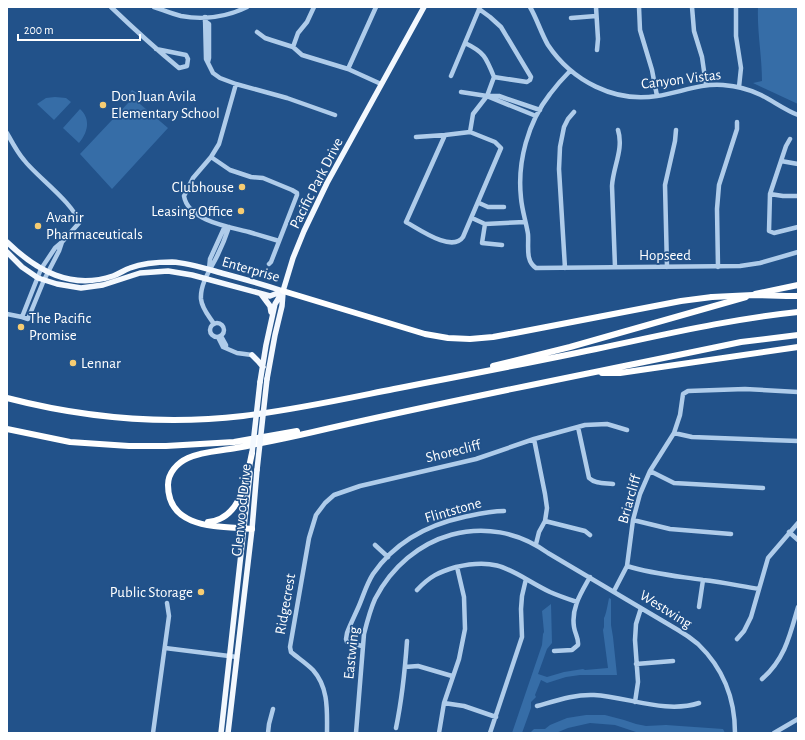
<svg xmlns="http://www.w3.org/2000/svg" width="805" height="740" font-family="'Alegreya Sans',sans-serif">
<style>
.green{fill:#366da7}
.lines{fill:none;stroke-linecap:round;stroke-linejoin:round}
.minor{stroke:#afccea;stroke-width:4.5}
.major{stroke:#f3f8fe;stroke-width:5.5}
.highway{stroke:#fff;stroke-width:6}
.major-bridge{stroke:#f3f8fe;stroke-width:5.5}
.highway-bridge{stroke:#fff;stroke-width:6}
.poi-dot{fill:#f6cc72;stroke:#22528a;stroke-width:1.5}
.labels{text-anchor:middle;stroke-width:3.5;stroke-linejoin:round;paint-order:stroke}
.street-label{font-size:15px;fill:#fff;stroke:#22528a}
.poi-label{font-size:15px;fill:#fff;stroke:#22528a;text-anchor:start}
</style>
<rect width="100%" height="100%" fill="#22528a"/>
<path class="green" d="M758,7H798V104L753,83L762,81C762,56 757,32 758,7Z
M132,90L137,93L133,98L168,128L112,189L80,154L129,102L125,98Z
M55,97L66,98L71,102L54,120L37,104L46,98Z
M80,109C91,119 88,132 79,143L63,128Z
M609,598L611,599V625L613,637L617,675H580L566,677L547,683L541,680L535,695L536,697L531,702V708L522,733H512L542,645L543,634L544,632L542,611L551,604L552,643L547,649L538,674L547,677L564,672L583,669L585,670L608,668L603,630L604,627V618C606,615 608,603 609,598Z
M586,715H605L624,720L636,724L646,726L666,725L723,729L725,733H639L615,725L590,723L568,728L556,733H530L534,729H545L550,725L567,718Z"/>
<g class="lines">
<path class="minor" d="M111,7C133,28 156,49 179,68L187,66L188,59L186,55L156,49
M154,7C163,10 172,14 181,16C203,20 227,17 247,7
M530,7C537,19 541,33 548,45C572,81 615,103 657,96C679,93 700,83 723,85C736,86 749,89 761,95C773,101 785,110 798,115
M596,7L598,39L597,50
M639,7L640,30L652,70L657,96
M692,7L694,31L702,57L706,85
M736,7V36L741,68L739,87
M479,9L490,17L501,27L531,77L530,80L527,82L494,77
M205,17L206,59L213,73L220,78L236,84L287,98L335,115
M571,18L596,16
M205,21L209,24V58L208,62
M257,32L265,38L271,40L293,47L302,55L348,69L381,84
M465,43C484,52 486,57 494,77L487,96L473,114L470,132L495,142L501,148L463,237C452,253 419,229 406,222L445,135L470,132
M293,47L298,33L307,22L314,7
M348,69L376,7
M570,71C563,78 556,86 550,94C528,122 517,162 521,198C522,210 526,222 528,234C529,246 525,261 536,268L740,266L760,263L798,252
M451,76L480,7
M461,92L487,96H499L540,110
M489,97L536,116
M7,133C12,142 17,152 24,160C36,176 75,204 79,223L62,242L55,248L41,269L22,317
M416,137L445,135
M790,139L786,146L770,194L769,231L774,233L798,227
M211,157L219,144L236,84
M781,161L798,164
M770,194L783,196H798
M479,203L488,207H504
M472,218L485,224L525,222
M485,224L482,243L502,245
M269,264L271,262L297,195V193L292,190L263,178L251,177L230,170L211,157L193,178L184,196C188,221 230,227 249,232C259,235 269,238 279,241
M615,267L612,186C613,167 624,149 618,130
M667,267L665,185L675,141L676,130
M718,267L717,209L719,185L737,129V122
M565,268L559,169L560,147L564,127L568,119L574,112
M209,269L210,259L225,226
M7,314L22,317L28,319L44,280L59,251L62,242
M210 330a7 7 0 1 1 14 0a7 7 0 1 1-14 0Z
M214,324C209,316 202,309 201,299C200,286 208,273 214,262C220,251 225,239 229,227
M221,336L226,345V348
M218,337L223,347L237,353L252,355
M578,427L589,478C595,484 605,483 613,484
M674,433L692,437L798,441
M534,439L545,494L547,508L545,521L539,532L536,544
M650,471L674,483L763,488
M633,520L670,529L731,534
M545,521L585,531L590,535
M789,532L798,540
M375,545L388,557
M627,566C652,574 677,576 703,580C722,582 740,586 759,589
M417,590C430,576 439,572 456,567C502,556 513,574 550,592C559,596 568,599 577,602
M614,591L627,566L633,520L640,494L650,471L674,433L680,415L683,394L688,391L745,389L798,392
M699,607L703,580
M737,639L744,631L751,617L768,558L798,523
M362,646L347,642L346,639L347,633C350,625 354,617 358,608C363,597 366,585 373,574C395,542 427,525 464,517C478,514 490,511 504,511
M165,648L237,657
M554,651L572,650L578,645C579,639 575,634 574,627C571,608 581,593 590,577
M636,664L673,661
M405,667L418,666L452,676
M762,679C785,659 790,635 798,607
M635,702L638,682L635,640L636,624L641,608
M444,703L464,706L496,717
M537,706C555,701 575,694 594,695C628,697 666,714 699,703
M396,728C402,699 405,670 407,641
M153,733L169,616L167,603
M268,733L269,724L273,709
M327,733C327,711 329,688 313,670C306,663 298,658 291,652L290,647L309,538L316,515L325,503L334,495L360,486L476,459L534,439L585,425L607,424L627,430
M356,733L364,634C367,622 370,610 375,599C409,533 487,509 548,553L678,630C685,634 692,639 698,644C724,669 735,698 735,733
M439,733L444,703L459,659L465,629L464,597L457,567
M490,733L522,637L521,609L522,596L526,579
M774,733L798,719"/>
<path class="major" d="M7,242C37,271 71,290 113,276C119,274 124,270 130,268C143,263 158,262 172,262C190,263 207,269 225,274C244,279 264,285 283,291
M7,252L22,267L38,278L57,284L81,288L103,285L140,273L168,271L192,275L270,296L283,291
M261,294L270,306L271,312
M252,355L258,361L263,367
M267,379L275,335L282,306L283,293
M260,382L266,345L275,304L283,291L293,258L304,231L327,183L424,7
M221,733L250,473
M228,733L252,529L257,470"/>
<path class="highway" d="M283,291L425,334L448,338L470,339L493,337L515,333L681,301L712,297
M755,294L798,285
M787,296H798
M493,366L570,347L746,297
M602,373H620L798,347
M7,398C84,418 164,425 243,416C294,410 344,399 394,389C461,376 529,363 596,349C663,335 730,319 798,312
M7,429L70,442L129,446H166L234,442L297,431
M208,522C241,519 246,480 252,453
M252,529C220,526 168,530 168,485C168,473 177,463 188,458C203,451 220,451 236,448C262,443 287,438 313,432C455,399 598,372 741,342L798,335"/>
<path class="major-bridge" d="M252,453L260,382
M257,470L267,379"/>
<path class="highway-bridge" d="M712,297L753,295L787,296"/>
</g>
<g class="poi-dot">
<circle cx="103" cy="105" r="4"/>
<circle cx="242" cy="187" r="4"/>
<circle cx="241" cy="211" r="4"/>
<circle cx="38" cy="226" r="4"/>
<circle cx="21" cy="327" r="4"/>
<circle cx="73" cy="363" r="4"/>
<circle cx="201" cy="592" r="4"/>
</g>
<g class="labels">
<g class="street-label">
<text transform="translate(681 79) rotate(-7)" y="5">Canyon Vistas</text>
<text transform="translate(316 183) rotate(-63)" y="5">Pacific Park Drive</text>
<text x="665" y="260">Hopseed</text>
<text transform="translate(251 269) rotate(16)" y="5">Enterprise</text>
<text transform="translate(453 451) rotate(-14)" y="5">Shorecliff</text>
<text transform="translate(629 499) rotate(-74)" y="5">Briarcliff</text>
<text transform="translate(241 510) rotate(-84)" y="5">Glenwood Drive</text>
<text transform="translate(453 510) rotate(-16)" y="5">Flintstone</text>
<text transform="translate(285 604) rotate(-80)" y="5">Ridgecrest</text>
<text transform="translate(666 609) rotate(32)" y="5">Westwing</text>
<text transform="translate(351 653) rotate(-84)" y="5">Eastwing</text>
</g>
<g class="poi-label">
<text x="111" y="101">Don Juan Avila<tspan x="111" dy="17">Elementary School</tspan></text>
<text x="234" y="192" text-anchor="end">Clubhouse</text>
<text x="233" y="216" text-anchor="end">Leasing Office</text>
<text x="46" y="222">Avanir<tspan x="46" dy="17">Pharmaceuticals</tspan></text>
<text x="29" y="323">The Pacific<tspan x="29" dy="17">Promise</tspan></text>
<text x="81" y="368">Lennar</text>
<text x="193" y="597" text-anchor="end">Public Storage</text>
</g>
</g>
<rect width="805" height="740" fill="none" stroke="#ffffff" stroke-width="16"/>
<path d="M18 34v6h122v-6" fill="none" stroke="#ffffff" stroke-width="2"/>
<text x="24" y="34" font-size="12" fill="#ffffff" stroke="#22528a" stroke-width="3" paint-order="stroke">200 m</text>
</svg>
